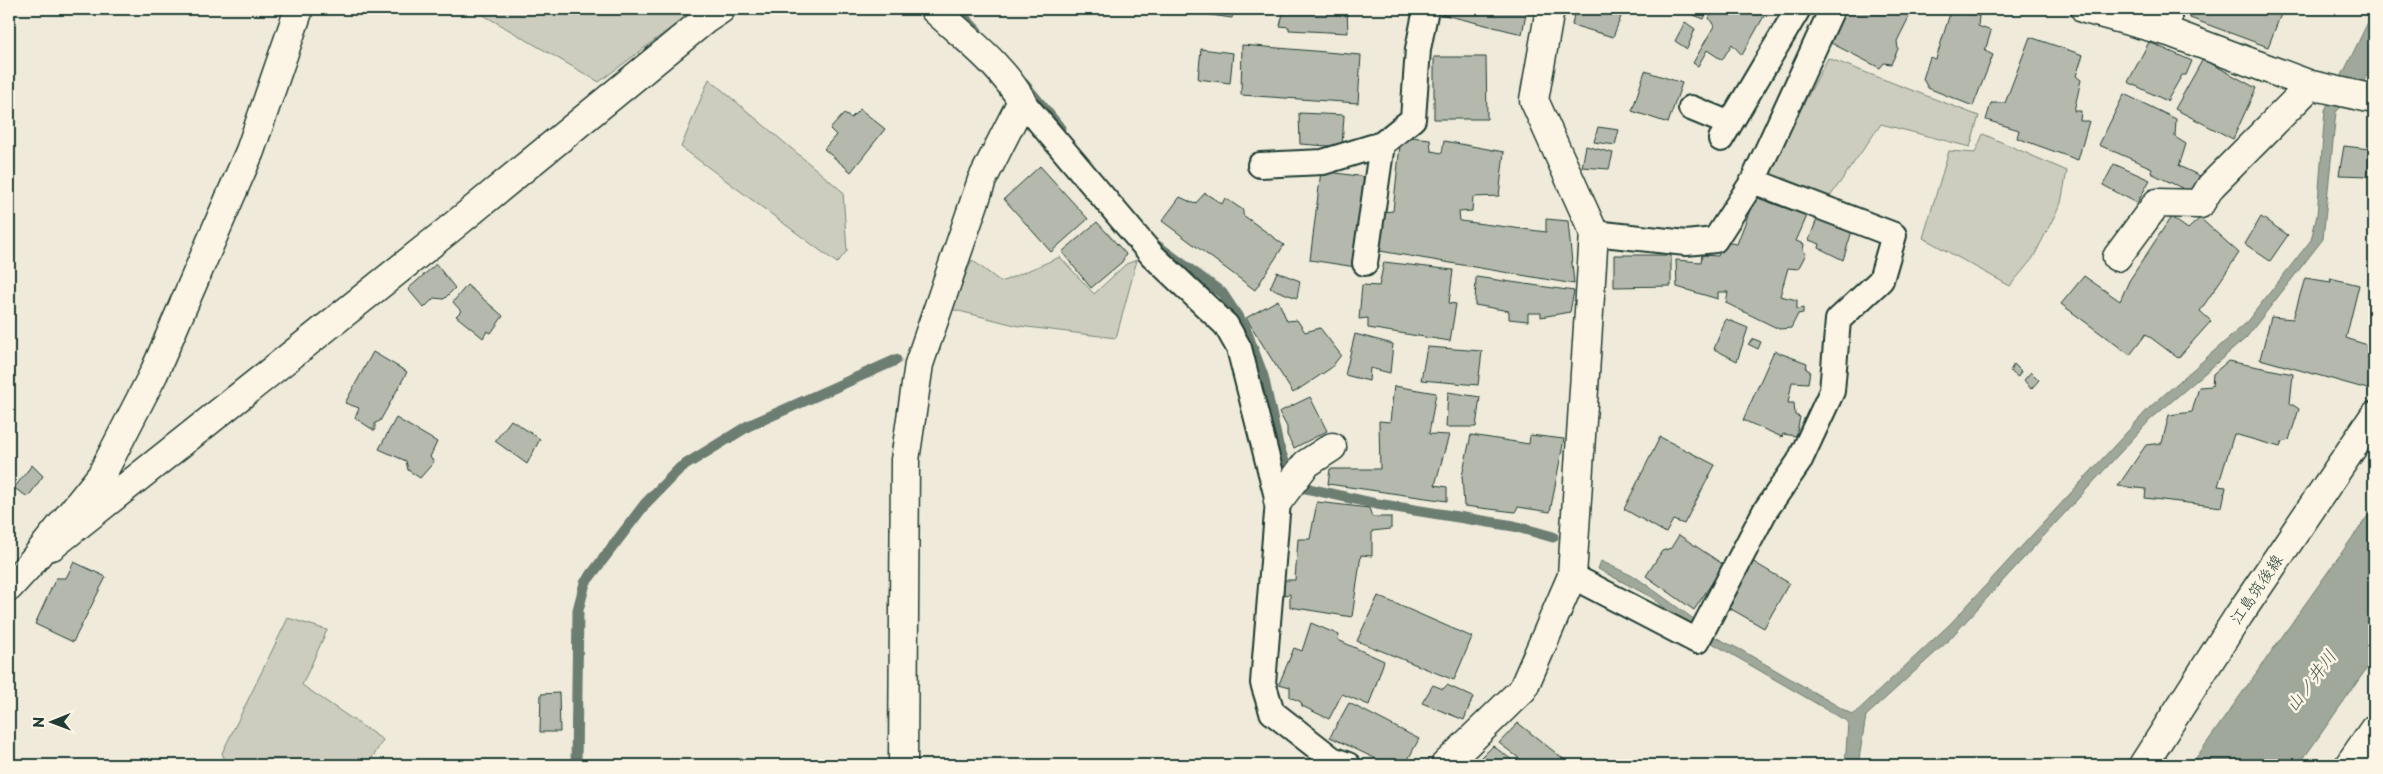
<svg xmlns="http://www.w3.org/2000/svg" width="2383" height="774" font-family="'Playpen Sans','Klee One',sans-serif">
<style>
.green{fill:#cccdbf;stroke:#76857a}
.water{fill:#9fa89a;stroke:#6c7d71}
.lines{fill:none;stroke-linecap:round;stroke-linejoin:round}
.stream{stroke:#6c7d71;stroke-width:11}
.building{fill:#b5b9ad;stroke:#1f3d34}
.service-casing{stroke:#1f3d34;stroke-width:28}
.minor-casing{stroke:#1f3d34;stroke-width:31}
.tertiary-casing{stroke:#1f3d34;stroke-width:31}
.secondary-casing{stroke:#1f3d34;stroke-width:31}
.service{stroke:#fcf5e5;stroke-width:24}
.minor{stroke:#fcf5e5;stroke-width:28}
.tertiary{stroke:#fcf5e5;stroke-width:28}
.secondary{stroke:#fcf5e5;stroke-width:28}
.labels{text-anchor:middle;stroke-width:5;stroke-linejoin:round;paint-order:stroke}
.street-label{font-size:16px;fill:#1f3d34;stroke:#fcf5e5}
.water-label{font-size:18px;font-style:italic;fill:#455d53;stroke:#fcf5e5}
</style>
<rect width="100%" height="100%" fill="#efeada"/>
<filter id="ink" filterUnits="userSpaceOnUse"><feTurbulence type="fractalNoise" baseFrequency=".02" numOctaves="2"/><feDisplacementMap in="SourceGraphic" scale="10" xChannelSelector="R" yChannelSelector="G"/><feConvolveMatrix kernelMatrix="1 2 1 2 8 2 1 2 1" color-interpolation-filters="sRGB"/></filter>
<g filter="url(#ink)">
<path class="green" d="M473,9H696L599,82Z
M1828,58L1979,116L1970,147L1881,124L1829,198L1765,177Z
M709,79L843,192L847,251L837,263L681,147Z
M1983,134L2067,171L2061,203L2033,258L2010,286L1923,238L1949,151L1975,153Z
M1060,257L1094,294L1126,264L1137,260L1116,338L1019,326L951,309L972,260L1001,282Z
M288,618L327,630L302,685L383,740L368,765H227L222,753Z"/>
<path class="water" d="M2374,10V60L2361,87L2336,112L2323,239L2246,338L2150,420L1947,642L1866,716L1858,765H1845L1848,722L1707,640L1709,634L1741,650L1853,715L1951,623L2150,407L2245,324L2311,240L2317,215L2325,110Z
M2374,507V658L2299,765H2191Z
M1601,561L1637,578L1695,620L1691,628L1651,597L1598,569Z"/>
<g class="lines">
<path class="stream" d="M956,9L977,31
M1024,84L1060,128
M1149,240L1222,293L1245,328L1263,376L1278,445L1289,475L1305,488L1377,504L1514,526L1553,537
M576,765L578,610L585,583L645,504L680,468L748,426L896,360"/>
</g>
<path class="building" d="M1168,9H1233L1232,18Z
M1284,9H1347L1348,33L1289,30V27L1280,26Z
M1442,9H1527L1522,34L1441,14Z
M1575,9H1624L1613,37L1572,25Z
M1678,9H1708L1704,19Z
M1716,9H1768L1742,55L1732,44L1722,60L1707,50L1698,66L1693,63L1714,26L1709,18Z
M1855,9H1913L1897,41L1898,49L1891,64L1884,63L1880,68L1831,43L1844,14L1853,13Z
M2192,9H2283L2268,47L2190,18Z
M1951,10L1979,16L1978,26L1991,31L1985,51L1993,55L1973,106L1928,88L1923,79L1930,57L1936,59Z
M1685,22L1695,29L1687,49L1675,41Z
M2030,37L2083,55L2076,76L2081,80L2074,111H2081L2080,121H2089L2078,160L2017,138L2019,130L1986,120L1991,103H2005Z
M2149,42L2192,61L2186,75H2182L2167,101L2128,82Z
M1242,45L1361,55L1358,103L1241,95Z
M1201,49L1233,53L1230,83L1198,79Z
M1434,57H1486L1487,119H1434Z
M2203,59L2256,88L2233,139L2175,109Z
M1645,71L1682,83L1668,123L1632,111Z
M2124,94L2176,119L2175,137L2186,144L2179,166L2200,176L2190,192L2151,173L2152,168L2099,145Z
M860,109L885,129L851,172L824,149L836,135L830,129L844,114L851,118Z
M1299,113L1344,115L1342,147L1300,144Z
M1598,127L1619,130L1615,145L1594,142Z
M1401,136L1430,139L1431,151L1442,153L1444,141L1504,152L1499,196L1473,197L1472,211L1459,212L1460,221L1546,232V219L1568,221L1574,284L1380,251L1384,212L1393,211Z
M1586,146L1613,153L1609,169L1582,167Z
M2344,146L2370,149L2368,176L2339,175Z
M2114,164L2150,180L2137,203L2103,185Z
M1040,166L1088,219L1051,252L1004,199Z
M1321,171L1366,177L1356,267L1310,260Z
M1205,193L1222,204L1225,198L1243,210V215L1284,245L1255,290L1162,221L1180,197L1195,204Z
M1755,197L1807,216L1796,241L1804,244L1803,250L1806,254L1798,269L1788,268L1780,296L1797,300V309L1803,308V313L1798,314L1791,328L1779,329L1726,303L1728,292H1718V299L1677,287L1676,260L1701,262L1702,255L1718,256L1724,242L1737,244Z
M2171,217L2188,229L2200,218L2239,253L2200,311L2211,321L2178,358L2146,334L2130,355L2061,304L2084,276L2120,301L2129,281Z
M2261,217L2288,235L2270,261L2245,244Z
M1817,219L1852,231L1843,260L1819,248L1820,244L1809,240Z
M1097,222L1126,254L1122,262L1091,288L1062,252Z
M1614,255H1671V286L1614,287Z
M1384,262L1453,270L1449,303L1456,304L1450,341L1368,328V318L1359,319L1362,285L1379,286Z
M436,264L455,288L444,299L434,298L424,308L408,289Z
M1277,272L1300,281L1297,298L1270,288Z
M1476,277L1574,291L1570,312L1541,317V313H1528V321L1509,319V311L1475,305Z
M2305,278L2331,282L2330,278L2359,285L2346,338L2370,346L2371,390L2260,359L2271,317L2293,319Z
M467,285L503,316L491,333L487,331L483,338L456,316L461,311L453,302Z
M1278,300L1287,321L1297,320L1305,332L1320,328L1341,355L1331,368L1293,393L1246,318Z
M1726,319L1748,328L1737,361L1714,349Z
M1355,334L1393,344L1390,373L1370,368L1369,381L1345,375Z
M1754,339L1761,342L1758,349L1748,344Z
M1427,347L1482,351L1478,385L1421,380Z
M1774,351L1807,363L1806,369L1810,371L1808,383L1792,382L1788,403H1794L1795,415L1800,417L1796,436L1783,434L1782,437L1743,420Z
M373,352L407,372L380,421L375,423V431L355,418L359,408L345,403Z
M2228,361L2293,374L2290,403L2299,409L2289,440L2282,442L2280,447L2234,434L2218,486L2226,487L2222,507L2145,498L2146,489L2118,486L2146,445L2162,443L2169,415L2192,412L2199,387L2212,386L2213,374Z
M2014,364L2021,371L2018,377L2010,371Z
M2031,372L2039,380L2031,389L2024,380Z
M1394,386L1436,393L1429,434L1449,435L1435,485L1447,487V501L1328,484L1330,469H1380L1379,421L1390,422Z
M1448,392L1480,397L1476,427H1446Z
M1310,397L1327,431L1294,448L1287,435V427L1279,412Z
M396,418L437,442L430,457L434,462L420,478L408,470L406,461L379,449Z
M511,420L540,439L527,464L495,441Z
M1471,435L1529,444L1530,435L1564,439L1550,512L1518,507L1515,512L1464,506L1462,476Z
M1660,437L1715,465L1684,524L1673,520L1666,533L1624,509Z
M32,465L43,476L28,497L14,488Z
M1317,502L1369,508L1372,517H1391V529L1372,531V556L1361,555L1352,617L1290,607V594L1284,595L1283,580H1295L1298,539H1310Z
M1679,535L1724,565L1694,610L1646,576L1662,551L1671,548Z
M1750,560L1789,583L1764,628L1726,606Z
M74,562L106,577L73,642L35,624L56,578H66Z
M1378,596L1472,637L1454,680L1357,641Z
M1311,623L1339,635L1338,640L1384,661L1369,705L1342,694L1329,719L1302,706L1301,702L1290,697V687L1279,684L1294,648L1302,651Z
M1433,685L1443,689L1447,685L1473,697L1464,720L1422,703Z
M559,693L560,732H540L541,694Z
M1349,703L1419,739L1405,765H1389L1330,737Z
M1518,723L1571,765H1528L1499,743Z
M1493,746L1519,765H1474Z"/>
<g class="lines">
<g class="service-casing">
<path id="service" d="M2169,9V32
M1022,101L1152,255L1226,325L1239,348L1278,501L1263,683L1272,712L1332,759L1348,765
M1691,108L1730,124
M1721,139L1798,9
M1260,165L1323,162L1382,144
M1594,233L1686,243L1715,240L1753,181L1832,9
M1365,263L1382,144L1413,119L1418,49L1426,9
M1572,576L1697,641L1765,511L1799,462L1832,391L1838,320L1881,280L1894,235L1753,181"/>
</g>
<g class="minor-casing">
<path id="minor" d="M2085,9L2169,32L2311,85L2374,99
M2117,257L2157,203L2200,204L2211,186L2311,85
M1278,501L1306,464L1332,447
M52,546L446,232L706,19L721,9
M903,765L905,460L919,364L982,180L1022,101C1000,63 966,39 934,9
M1445,765L1523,689L1572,576L1594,233L1534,100L1550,9
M2349,765L2374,729"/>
</g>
<g class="tertiary-casing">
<path id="tertiary" d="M9,587L31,563L101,476L154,373L250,151L299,9"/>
</g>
<g class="secondary-casing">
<path id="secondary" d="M2143,765L2239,615L2374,416"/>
</g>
<use href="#service" class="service"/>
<use href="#minor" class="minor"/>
<use href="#tertiary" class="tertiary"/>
<use href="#secondary" class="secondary"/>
</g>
</g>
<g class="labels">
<g class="street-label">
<text transform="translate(2256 589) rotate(-56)" y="6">江島筑後線</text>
</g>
<g class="water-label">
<text transform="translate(2311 681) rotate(-53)" y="6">山ノ井川</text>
</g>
</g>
<rect width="2383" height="774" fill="none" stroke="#fcf5e5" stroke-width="30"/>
<rect x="15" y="15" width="2353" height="744" fill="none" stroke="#1f3d34" stroke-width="2" filter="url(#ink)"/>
<g transform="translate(52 722) rotate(269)" stroke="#fcf5e5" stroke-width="4" paint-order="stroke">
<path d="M0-4L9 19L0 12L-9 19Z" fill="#1f3d34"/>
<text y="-8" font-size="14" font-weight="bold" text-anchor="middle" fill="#1f3d34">N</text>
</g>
</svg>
